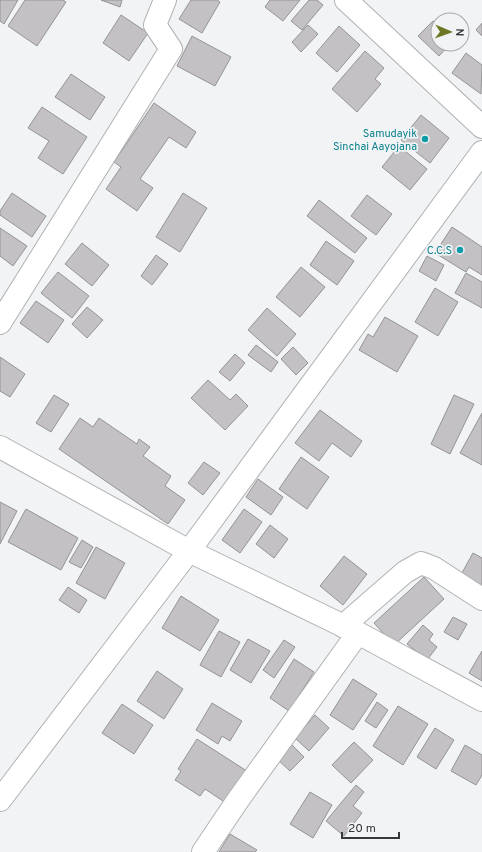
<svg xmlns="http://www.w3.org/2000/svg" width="482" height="852" font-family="Overpass,sans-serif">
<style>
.building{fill:#c3c1c3;stroke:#949395}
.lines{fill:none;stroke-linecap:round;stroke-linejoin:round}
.street-casing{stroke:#b0b2b3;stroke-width:24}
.secondary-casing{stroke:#b0b2b3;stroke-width:24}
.street{stroke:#fff;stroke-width:22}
.secondary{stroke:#fff;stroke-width:22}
.culture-dot{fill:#0f9aa8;stroke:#f1f3f4;stroke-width:1.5}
.labels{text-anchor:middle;stroke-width:3.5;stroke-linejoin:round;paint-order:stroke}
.culture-label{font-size:11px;fill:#0d838f;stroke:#f1f3f4;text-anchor:end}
</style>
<rect width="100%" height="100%" fill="#f1f3f4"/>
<path class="building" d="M0,0H18L4,24L0,21Z
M25,0H63L66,2L37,46L8,26Z
M101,0H122L120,7Z
M191,0H217L220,2L202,33L179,19Z
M270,0H300L283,21L265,7Z
M309,0H317L323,5L302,30L291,21Z
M121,15L148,33L129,61L103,43Z
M433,21L438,25V44H450L439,56L418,36Z
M482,23V36L476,30Z
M308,25L318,34L301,52L292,42Z
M339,26L360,45L337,72L316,53Z
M192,36L231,57L215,86L177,66Z
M365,51L384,68L375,79L381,84L357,112L332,89Z
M466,53L482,65L481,94L452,73Z
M71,74L105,97L90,120L55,97Z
M154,103L196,132L186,148L169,137L140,179L153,188L137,211L106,189L121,167L114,162Z
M42,107L87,137L63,174L38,158L49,141L28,128Z
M421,115L449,138L430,163L401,140Z
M399,146L427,169L410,190L382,167Z
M12,193L46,216L32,237L0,215V211Z
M183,193L207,208L180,252L156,237Z
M367,195L392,214L376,235L351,216Z
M319,200L367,238L355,253L307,216Z
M452,227L482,247V275L469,267L466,272L435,253Z
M0,228L27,246L13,266L0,256Z
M326,241L354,261L337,285L310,265Z
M82,243L109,265L92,286L65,264Z
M156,255L168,264L152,285L141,276Z
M427,256L444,265L436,281L419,271Z
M301,267L325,287L300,317L276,297Z
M58,272L89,296L72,318L41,293Z
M466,273L482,282V308L455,293Z
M435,288L458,302L438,336L415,322Z
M36,301L64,320L48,343L20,323Z
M87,307L103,320L87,338L72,324Z
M267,308L296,334L277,356L248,330Z
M385,317L418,336L397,372L359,350L368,334L373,337Z
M256,345L278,362L271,372L248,355Z
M293,347L308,363L296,375L281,359Z
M235,354L245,363L230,381L219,372Z
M0,357L25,374L10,397L0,391Z
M208,380L230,400L236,394L248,406L225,430L191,398Z
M54,395L69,404L51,432L36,423Z
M454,395L474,404L450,454L431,444Z
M320,410L362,441L351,457L332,443L319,461L295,443Z
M482,413V465L460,453Z
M80,418L93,427L99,418L137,444L139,439L150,447L143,456L171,476L165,486L185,500L168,524L59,449Z
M301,457L329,477L307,509L279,489Z
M204,462L220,473L203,495L188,483Z
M258,479L283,497L271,515L246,497Z
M0,502L17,511L0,544Z
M26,509L78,538L61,570L8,542Z
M244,509L262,522L240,553L222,540Z
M270,525L288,539L274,558L256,544Z
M82,540L93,547L81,568L69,562Z
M96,547L125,563L105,599L76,583Z
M473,553L482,558V583L478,591L458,580Z
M344,556L367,574L343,605L320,586Z
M424,577L444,599L394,645L374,623Z
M68,587L87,600L79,613L59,600Z
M181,596L219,620L200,651L162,628Z
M453,617L467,624L458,640L444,632Z
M423,625L433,634L429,640L437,647L427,660L407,644Z
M219,631L240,642L221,677L200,665Z
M248,639L270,651L251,683L230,670Z
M284,640L295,647L274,678L263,670Z
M482,651V681L469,673Z
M294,659L314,672L289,711L270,698Z
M157,671L183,689L164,719L137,701Z
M353,679L377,694L353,730L330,715Z
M377,702L388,710L376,728L365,721Z
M212,703L242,721L230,741L222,736L218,744L196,730Z
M122,704L153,725L134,754L102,733Z
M398,706L428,724L403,765L373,746Z
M315,715L329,728L309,751L295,738Z
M435,728L454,740L436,769L417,757Z
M197,739L250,773L229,805L205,789L200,796L175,780L181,771L178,769Z
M354,742L373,760L351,783L332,765Z
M290,743L304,757L290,771L276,758Z
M465,745L482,755V775L476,785L451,771Z
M356,785L364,792L353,806L362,813L344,836L326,821Z
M310,792L332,805L313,838L290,824Z
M230,834L257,850L255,852H219Z"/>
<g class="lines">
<g class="street-casing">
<path id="street" d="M346,0L482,127
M0,323L171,49L155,25L165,0
M343,626L405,572L421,563L434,568L482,599
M0,800L189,551L482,152
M203,852L238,800L358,633"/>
</g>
<g class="secondary-casing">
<path id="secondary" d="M0,447L189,551L358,633L482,700"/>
</g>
<use href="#street" class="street"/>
<use href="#secondary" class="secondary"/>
</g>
<g class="culture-dot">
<circle cx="425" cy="139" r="4"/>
<circle cx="460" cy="250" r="4"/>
</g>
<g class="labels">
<g class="culture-label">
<text x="417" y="137">Samudayik<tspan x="417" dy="13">Sinchai Aayojana</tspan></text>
<text x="452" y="254">C.C.S</text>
</g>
</g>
<g transform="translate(450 32) rotate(92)"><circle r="19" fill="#f1f3f4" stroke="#a7a8a9"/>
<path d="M0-3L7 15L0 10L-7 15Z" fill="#6d7824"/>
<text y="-6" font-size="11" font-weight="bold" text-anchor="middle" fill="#373839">N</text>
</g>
<path d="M342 832v6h57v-6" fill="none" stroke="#373839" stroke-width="2"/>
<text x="348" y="832" font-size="12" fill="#373839" stroke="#f1f3f4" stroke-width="3" paint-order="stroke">20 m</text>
</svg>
